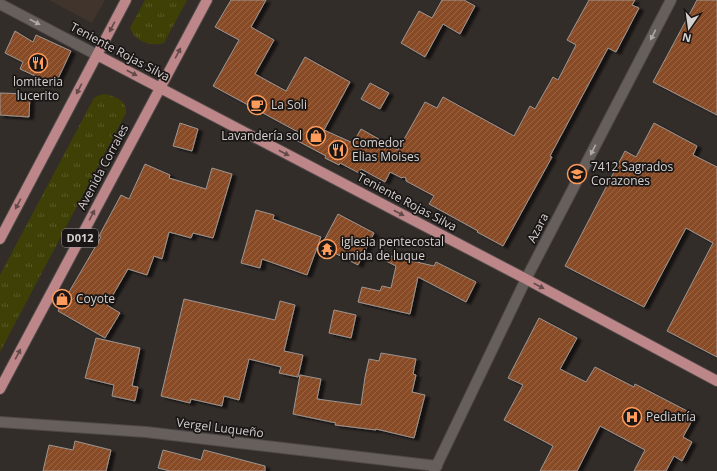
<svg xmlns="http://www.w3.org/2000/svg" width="717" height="471" font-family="'Open Sans',sans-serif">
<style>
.built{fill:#40342d}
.grass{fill:url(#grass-tufts)}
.building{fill:url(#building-hatch);stroke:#9c9591;filter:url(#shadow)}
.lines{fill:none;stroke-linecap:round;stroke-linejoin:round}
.minor-casing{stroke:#4f4a48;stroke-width:12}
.major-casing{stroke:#4f4a48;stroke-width:12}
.minor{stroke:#665f5b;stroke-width:10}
.major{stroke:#bd878a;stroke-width:10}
.oneway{fill:#aea9a6}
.oneway2{fill:#63494a}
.labels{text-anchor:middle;stroke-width:3.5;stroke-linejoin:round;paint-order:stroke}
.shield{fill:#191615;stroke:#9d9997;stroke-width:1}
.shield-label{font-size:11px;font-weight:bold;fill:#d5d1cf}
.street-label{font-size:12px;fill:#d5d1cf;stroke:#191615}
.poi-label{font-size:12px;fill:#d5d1cf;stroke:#191615;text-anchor:start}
</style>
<defs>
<pattern id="grass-tufts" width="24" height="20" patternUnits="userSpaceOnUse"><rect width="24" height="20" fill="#3e4006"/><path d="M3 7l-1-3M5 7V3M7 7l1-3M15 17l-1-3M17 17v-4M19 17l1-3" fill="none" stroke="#595b29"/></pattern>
<pattern id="building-hatch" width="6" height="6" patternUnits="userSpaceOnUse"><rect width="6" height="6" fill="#894c28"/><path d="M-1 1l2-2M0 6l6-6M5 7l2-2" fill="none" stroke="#996546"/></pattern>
<filter id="shadow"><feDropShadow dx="4.5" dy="2.5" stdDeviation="1" flood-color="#0009"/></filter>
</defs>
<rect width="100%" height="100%" fill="#332d2a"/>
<path class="built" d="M49,0H105L92,23Z"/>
<path class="grass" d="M145,0H187L164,43C151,47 134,41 130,28Z
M105,94C116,97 127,100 126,113L0,352V275L94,98L99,95Z"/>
<path class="building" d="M231,0H266L251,27L274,40L255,74L286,91L305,57L350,82L324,130L353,143L361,129L398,150L425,102L437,108L443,97L514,136L530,106L535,109L553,77L558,80L576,45L567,40L589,0H635L632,5L639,8L616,52L608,48L550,156L552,157L503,246L477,232L478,231L429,204L434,196L406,181V178L403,177L402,178L390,172L385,182L361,169L359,173L340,163L339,165L325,158L326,156L294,139L298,132L213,86L239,40L215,27Z
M442,0H464L475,6L460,34L443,24L425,57L401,43L419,11L432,18Z
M697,0H717V115L653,82Z
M15,31L33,42L36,35L71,51L55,85L20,69L23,62L5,53Z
M370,83L389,93L380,109L361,99Z
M0,93L30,94L29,117L0,115Z
M180,123L198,129L192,151L173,146Z
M654,123L697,146L693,155L717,167V357L667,331L713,243L686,228L644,307L565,266L602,195L625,151L636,157Z
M145,164L170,175L169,178L206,189L212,168L232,174L213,238L193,233L191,238L169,232L162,259L154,256L147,275L128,269L107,305L120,313L105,338L58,311L101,237L99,236L121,195L129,199Z
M256,210L274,215L273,219L321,237L307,275L262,259L260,268L241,263Z
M338,214L374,233L358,265L321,246Z
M386,255L434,266L436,262L476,282L466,302L418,277L410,314L358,302L362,287L380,291L382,286L391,288L396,266L384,260Z
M184,299L275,320L280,301L295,305L284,351L303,355L298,377L279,373L281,367L249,359L239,400L224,396L222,406L191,399L190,403L161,396Z
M334,310L356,315L351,338L329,333Z
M539,318L577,338L560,369L586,382L595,367L634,387L635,384L695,415L683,437L692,442L682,461L674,456L666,471H634L645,450L600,426L577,471H540L553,446L504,420L523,385L508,378Z
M96,338L140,348L132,386L138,387L135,401L112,396L114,385L85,378Z
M381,353L416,359L413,374L416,375L412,392L425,395L414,438L376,429V430L335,425L336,423L293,414L300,375L321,379L317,399L361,405L365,377L369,359L379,361Z
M75,441L111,450L106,471H43L49,445L73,450Z
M163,450L201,460L204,450L265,466V471H170L158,468Z"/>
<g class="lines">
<g class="minor-casing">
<path id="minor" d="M0,4L97,55
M0,422L146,432L437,466
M434,471L526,279L671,0"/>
</g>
<g class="major-casing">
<path id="major" d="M97,55L526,279L717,381
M0,239L126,0
M0,389L207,0"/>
</g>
<use href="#minor" class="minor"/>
<use href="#major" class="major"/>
</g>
<defs><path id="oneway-solid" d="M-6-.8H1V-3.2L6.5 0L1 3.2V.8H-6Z"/></defs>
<g class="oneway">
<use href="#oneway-solid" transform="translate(35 22) rotate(28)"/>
<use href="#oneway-solid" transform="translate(653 35) rotate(117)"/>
<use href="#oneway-solid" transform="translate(593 150) rotate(117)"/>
</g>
<g class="oneway2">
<use href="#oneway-solid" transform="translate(112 27) rotate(118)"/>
<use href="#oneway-solid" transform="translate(178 53) rotate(-62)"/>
<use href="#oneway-solid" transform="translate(132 73) rotate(28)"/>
<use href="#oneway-solid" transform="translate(79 89) rotate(118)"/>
<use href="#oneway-solid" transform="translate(284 153) rotate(28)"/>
<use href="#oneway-solid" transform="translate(18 204) rotate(118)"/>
<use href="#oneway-solid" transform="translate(399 213) rotate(28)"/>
<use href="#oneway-solid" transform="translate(92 215) rotate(-62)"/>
<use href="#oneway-solid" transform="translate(539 286) rotate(28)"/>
<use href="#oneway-solid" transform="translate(18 354) rotate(-62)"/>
</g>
<defs>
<g id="restaurant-ring" transform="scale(1)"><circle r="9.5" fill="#191615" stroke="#ff9b5b" stroke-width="1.5"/><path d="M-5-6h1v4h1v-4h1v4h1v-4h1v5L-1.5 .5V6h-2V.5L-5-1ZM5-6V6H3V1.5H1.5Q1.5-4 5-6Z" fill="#ff9b5b"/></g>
<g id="cafe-ring" transform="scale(1)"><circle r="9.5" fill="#191615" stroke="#ff9b5b" stroke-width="1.5"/><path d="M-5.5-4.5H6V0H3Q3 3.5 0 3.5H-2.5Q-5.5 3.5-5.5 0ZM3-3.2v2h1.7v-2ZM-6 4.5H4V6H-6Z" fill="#ff9b5b"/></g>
<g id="shop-ring" transform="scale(1)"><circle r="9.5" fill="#191615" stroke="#ff9b5b" stroke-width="1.5"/><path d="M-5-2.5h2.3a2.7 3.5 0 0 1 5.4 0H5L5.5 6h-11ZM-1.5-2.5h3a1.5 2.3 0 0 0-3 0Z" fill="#ff9b5b"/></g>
<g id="school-ring" transform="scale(1)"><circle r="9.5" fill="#191615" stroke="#ff9b5b" stroke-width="1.5"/><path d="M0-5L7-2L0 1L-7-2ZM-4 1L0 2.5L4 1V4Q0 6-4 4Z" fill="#ff9b5b"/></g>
<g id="temple-ring" transform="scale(1)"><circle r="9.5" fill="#191615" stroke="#ff9b5b" stroke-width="1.5"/><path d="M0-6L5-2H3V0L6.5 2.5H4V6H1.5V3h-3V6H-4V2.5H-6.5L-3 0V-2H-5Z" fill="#ff9b5b"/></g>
<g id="hospital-ring" transform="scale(1)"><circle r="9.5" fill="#191615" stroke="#ff9b5b" stroke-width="1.5"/><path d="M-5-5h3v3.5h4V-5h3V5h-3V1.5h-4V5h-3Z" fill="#ff9b5b"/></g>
</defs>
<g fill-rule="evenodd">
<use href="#restaurant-ring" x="38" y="63"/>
<use href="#cafe-ring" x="257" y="105"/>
<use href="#shop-ring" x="316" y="136"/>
<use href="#restaurant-ring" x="338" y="150"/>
<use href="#school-ring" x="577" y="174"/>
<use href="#temple-ring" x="327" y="249"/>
<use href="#shop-ring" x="62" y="299"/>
<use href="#hospital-ring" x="632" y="417"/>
</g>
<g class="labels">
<rect class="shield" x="62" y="229" width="36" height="18" rx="3"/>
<g class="shield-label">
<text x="80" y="242">D012</text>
</g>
<g class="street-label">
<text transform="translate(120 52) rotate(28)" y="4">Teniente Rojas Silva</text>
<text transform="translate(103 167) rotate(-62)" y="4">Avenida Corrales</text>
<text transform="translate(407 202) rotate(28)" y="4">Teniente Rojas Silva</text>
<text transform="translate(538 228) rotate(-63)" y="4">Azara</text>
<text transform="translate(220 428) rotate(7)" y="4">Vergel Luqueño</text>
</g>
<g class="poi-label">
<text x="38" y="86" text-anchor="middle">lomiteria<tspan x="38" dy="14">lucerito</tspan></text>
<text x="271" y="109">La Soli</text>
<text x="302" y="140" text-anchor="end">Lavandería sol</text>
<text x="352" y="147">Comedor<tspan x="352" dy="14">Elias Moises</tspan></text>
<text x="591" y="171">7412 Sagrados<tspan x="591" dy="14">Corazones</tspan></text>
<text x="341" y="246">iglesia pentecostal<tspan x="341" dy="14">unida de luque</tspan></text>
<text x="76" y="303">Coyote</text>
<text x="646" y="421">Pediatría</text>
</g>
</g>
<g transform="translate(689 28) rotate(193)" stroke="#191615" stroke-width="3" paint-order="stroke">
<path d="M0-3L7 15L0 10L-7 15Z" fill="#d5d1cf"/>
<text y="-6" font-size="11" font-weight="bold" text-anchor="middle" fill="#d5d1cf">N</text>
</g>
</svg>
